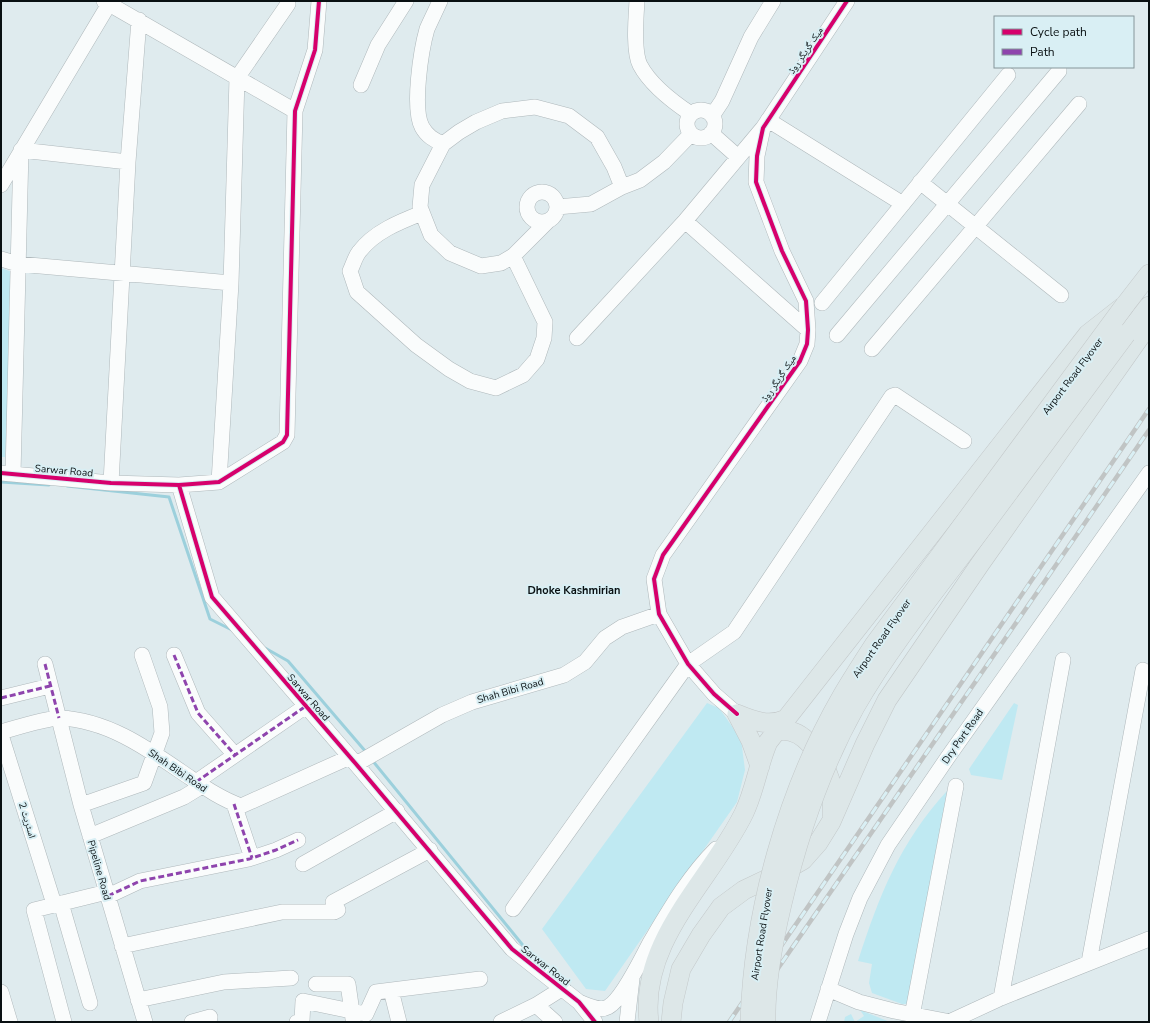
<svg xmlns="http://www.w3.org/2000/svg" width="1150" height="1023" font-family="'Nunito Sans','Noto Naskh Arabic',sans-serif">
<style>
.green{fill:#bfe9f2}
.lines{fill:none;stroke-linecap:round;stroke-linejoin:round}
.stream{stroke:#9cd0dc;stroke-width:3}
.minor-casing{stroke:#afb8bb;stroke-width:16}
.major-casing{stroke:#c3c8c9;stroke-width:20}
.minor{stroke:#fafcfc;stroke-width:15}
.major{stroke:#dde7e8;stroke-width:19}
.rail-casing{stroke:#c0c4c4;stroke-width:4.5}
.rail{stroke:#d9eff4;stroke-width:3;stroke-dasharray:9;stroke-linecap:butt}
.major-bridge-casing{stroke:#c3c8c9;stroke-width:20;stroke-linecap:butt}
.major-bridge{stroke:#dde7e8;stroke-width:19}
.quiet{stroke:#8e44ad;stroke-width:3;stroke-dasharray:6 3;stroke-linecap:butt}
.cycleway-casing{stroke:#d9eff4;stroke-width:6}
.cycleway{stroke:#d6006c;stroke-width:4}
.labels{text-anchor:middle;stroke-width:4;stroke-linejoin:round;paint-order:stroke}
.street-label{font-size:10px;fill:#091012;stroke:#d9eff4}
.neighbourhood-label{font-size:11px;font-weight:bold;fill:#091012;stroke:#d9eff4}
</style>
<rect width="100%" height="100%" fill="#dfebee"/>
<path class="green" d="M1,268L15,273L5,457H1Z
M707,703L719,708L741,739L745,770L737,802L605,991L586,989L542,929Z
M1014,703L1018,705L1002,780L971,775L969,769Z
M947,791L908,1004H902L872,993L869,983L872,964L858,961C879,896 900,842 947,791Z
M860,1010L890,1022H844L845,1017L851,1014L855,1022L864,1016Z"/>
<g class="lines">
<path class="stream" d="M1,482L49,485
M67,486L169,497L210,619L232,630
M265,648L288,661L366,752
M372,760L530,954"/>
<g class="minor-casing">
<path id="minor" d="M104,1L295,111
M440,1C436,10 431,20 427,29C421,50 412,108 422,127C427,136 434,140 443,144
M637,1C636,17 633,51 640,65C650,84 673,102 691,114
M361,85L378,45L406,1
M687 124a14 14 0 1 1 28 0a14 14 0 1 1-28 0Z
M712,116L722,101L751,37L773,1
M768,120L903,204
M711,133L738,157
M920,182L1061,295
M1,185L109,4
M527 207a15 15 0 1 1 30 0a15 15 0 1 1-30 0Z
M557,207L591,204L622,187L640,180L664,162L691,134
M422,213C399,222 374,232 359,252C355,257 353,265 350,271L357,292L416,345L449,369L470,381L496,388L523,375L537,359L544,338L545,322L513,256
M548,221L513,256L501,263L481,266L450,253L431,235L420,207L422,185L443,144L459,132L476,122L502,111L535,107L569,116L597,137L614,167L622,187
M685,221L808,330
M1,259L18,264L231,283
M822,303L1008,75
M837,335L1059,71
M577,338L685,221L762,129
M872,349L1079,104
M1,473L111,483L179,485L219,482L283,442L287,435L295,111L315,50L319,1
M13,474L21,150L128,162
M219,482L231,283L237,78L288,4
M111,483L128,162L139,20
M179,485L212,597L356,764L512,949L579,1002L595,1022
M174,655L198,713L235,755
M45,664L81,805L145,1022
M1,698L50,686
M737,714L714,694L688,664L659,614L654,579L663,555L800,361L807,344L808,330L806,301L782,251L756,182L757,156L763,128L847,1
M1,732C15,728 47,718 60,718C108,720 148,749 186,775C204,787 221,799 241,806L350,757
M1,735L54,904
M356,764L442,715L472,702L564,675L585,662L605,638L622,627L659,614
M196,782L306,706
M234,804L252,858
M81,805L144,783L162,733L160,707L142,655
M90,836L184,797L202,786
M303,864L397,811
M108,896L140,881L249,859L276,850L298,840
M61,903L90,1003
M513,909L688,664L734,632L892,396L895,395L964,441
M122,946L282,912H334L338,910L333,902L430,850
M1089,962L1143,670
M316,984H348L353,1019
M828,989L859,1002L894,1011L951,1022
M391,990L399,1022
M1,992L10,1022
M1001,998L1063,660
M138,1000L224,982L291,978
M579,1002C587,1005 599,1012 608,1007C623,999 642,957 651,941C670,909 689,876 716,849
M536,1005L555,1022
M912,1016L956,786
M64,1022L34,910L107,892
M192,1022L210,1017L209,1022
M297,1022L302,1021L303,1001L366,1014L376,992L480,979
M501,1022L536,1005L563,988
M627,1022L632,979
M818,1022L846,934L860,898L888,845L948,757L1149,473
M949,1022L1001,998L1149,939"/>
</g>
<g class="major-casing">
<path id="major" d="M1128,333L1149,306
M737,714L751,741L760,766
M737,714C754,721 769,727 786,719
M775,732C803,723 823,758 830,780C834,790 832,803 832,814
M649,1022C639,940 711,881 744,813C755,790 758,765 768,742L1088,334L1125,305L1149,274
M671,1022L673,1003L681,969L701,935L721,907L744,890L780,873L803,860L818,843L831,822L865,744L887,700L980,564L1149,324"/>
</g>
<use href="#minor" class="minor"/>
<use href="#major" class="major"/>
<g class="rail-casing">
<path id="rail" d="M729,1022L1149,409
M741,1022L1149,430"/>
</g>
<use href="#rail" class="rail"/>
<g class="major-bridge-casing">
<path id="major-bridge" d="M750,1022C753,913 787,791 842,696C852,679 863,662 874,645L1125,305
M766,1022C765,983 773,942 782,904C798,836 821,768 855,707C890,646 935,591 977,535C1026,468 1076,401 1126,334"/>
</g>
<use href="#major-bridge" class="major-bridge"/>
<path class="quiet" d="M174,655L198,713L235,755
M45,664L59,718
M1,698L50,686
M196,782L306,706
M234,804L252,858
M108,896L140,881L249,859L276,850L298,840"/>
<g class="cycleway-casing">
<path id="cycleway" d="M1,473L111,483L179,485L219,482L283,442L287,435L295,111L315,50L319,1
M179,485L212,597L356,764L512,949L579,1002L595,1022
M737,714L714,694L688,664L659,614L654,579L663,555L800,361L807,344L808,330L806,301L782,251L756,182L757,156L763,128L847,1"/>
</g>
<use href="#cycleway" class="cycleway"/>
</g>
<g class="labels">
<g class="street-label">
<text transform="translate(805 50) rotate(-56)" y="4">میک گریگر روڈ</text>
<text transform="translate(1072 376) rotate(-53)" y="4">Airport Road Flyover</text>
<text transform="translate(778 378) rotate(-56)" y="4">میک گریگر روڈ</text>
<text transform="translate(64 470) rotate(5)" y="4">Sarwar Road</text>
<text transform="translate(881 638) rotate(-55)" y="4">Airport Road Flyover</text>
<text transform="translate(510 690) rotate(-16)" y="4">Shah Bibi Road</text>
<text transform="translate(309 697) rotate(49)" y="4">Sarwar Road</text>
<text transform="translate(962 736) rotate(-55)" y="4">Dry Port Road</text>
<text transform="translate(178 770) rotate(34)" y="4">Shah Bibi Road</text>
<text transform="translate(28 820) rotate(73)" y="4">اسٹریٹ 2</text>
<text transform="translate(100 870) rotate(74)" y="4">Pipeline Road</text>
<text transform="translate(761 934) rotate(-81)" y="4">Airport Road Flyover</text>
<text transform="translate(546 965) rotate(38)" y="4">Sarwar Road</text>
</g>
<g class="neighbourhood-label">
<text x="574" y="594">Dhoke Kashmirian</text>
</g>
</g>
<rect width="1150" height="1023" fill="none" stroke="#091012" stroke-width="4"/>
<rect x="994" y="16" width="140" height="52" fill="#d9eff4" stroke="#86969a"/>
<rect x="1002" y="29" width="20" height="6" fill="#d6006c" stroke="#86969a"/>
<text x="1030" y="36" font-size="12" fill="#091012">Cycle path</text>
<rect x="1002" y="49" width="20" height="6" fill="#8e44ad" stroke="#86969a"/>
<text x="1030" y="56" font-size="12" fill="#091012">Path</text>
</svg>
